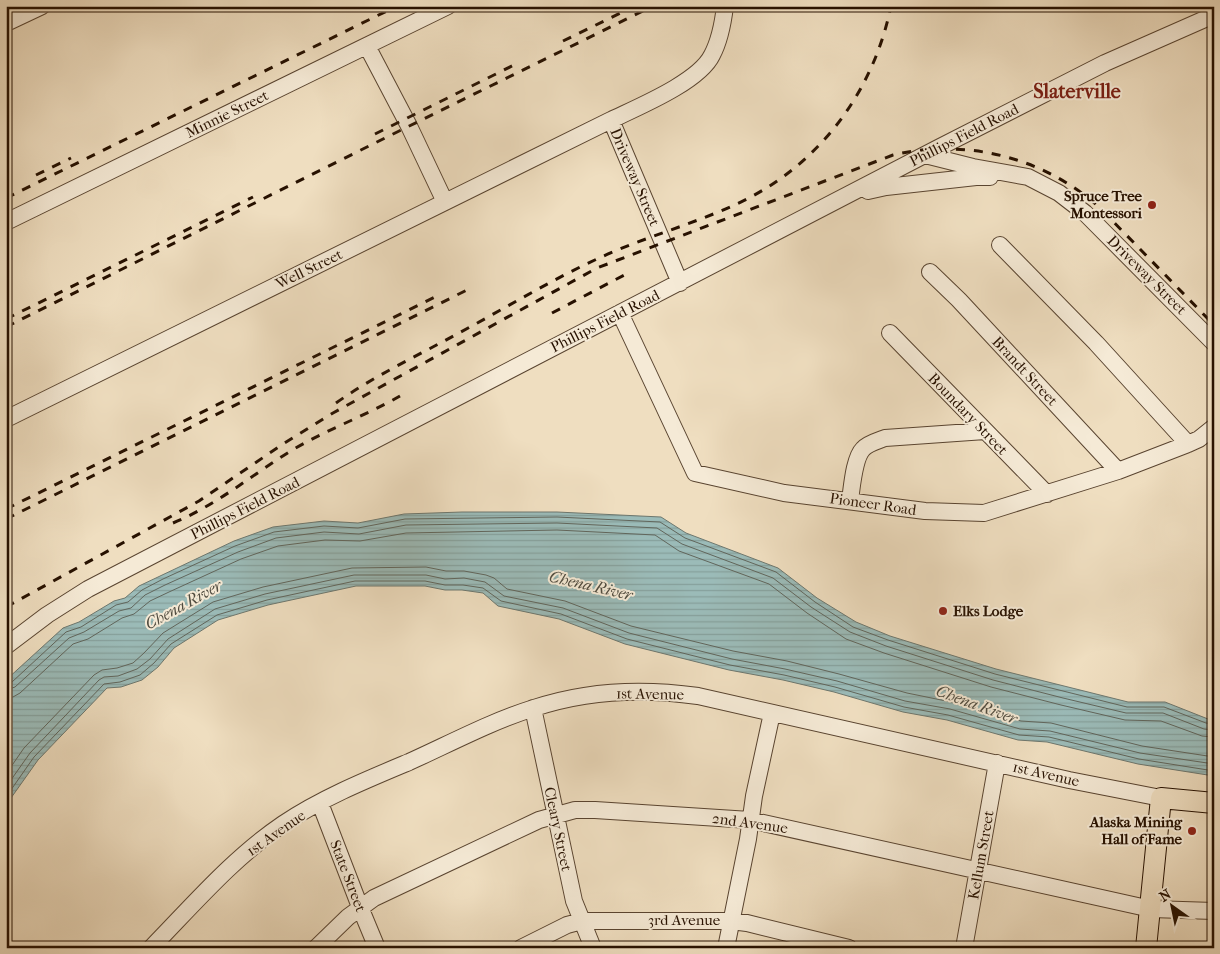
<svg xmlns="http://www.w3.org/2000/svg" width="1220" height="954" font-family="'IM FELL French Canon',serif">
<style>
.water{fill:url(#water-rules);stroke:#6d776e}
.lines{fill:none;stroke-linecap:round;stroke-linejoin:round}
.shore{stroke:#61665c;stroke-width:1}
.minor-casing{stroke:#594430;stroke-width:18}
.major-casing{stroke:#271100;stroke-width:22}
.minor{stroke:#f5ead6;stroke-width:16}
.major{stroke:#efdec0;stroke-width:20}
.rail{stroke:#271100;stroke-width:3;stroke-dasharray:9 9;stroke-linecap:butt}
.poi-dot{fill:#8f2418;stroke:#f5ead6;stroke-width:2}
.labels{text-anchor:middle;stroke-width:4;stroke-linejoin:round;paint-order:stroke}
.street-label{font-size:15px;fill:#271100;stroke:#f5ead6}
.poi-label{font-size:15px;font-weight:bold;fill:#271100;stroke:#f5ead6;text-anchor:end}
.water-label{font-size:16px;font-style:italic;fill:#504c40;stroke:#f5ead6}
.district-label{font-size:20px;font-weight:bold;fill:#7a1f14;stroke:#f5ead6}
</style>
<defs>
<pattern id="water-rules" width="6" height="5" patternUnits="userSpaceOnUse" patternTransform="scale(1.25)"><rect width="6" height="5" fill="#9bbbb8"/><path d="M0 2.5h6" fill="none" stroke="#86a09c"/></pattern>
</defs>
<rect width="100%" height="100%" fill="#efdec0"/>
<filter id="stains"><feTurbulence type="fractalNoise" baseFrequency=".004" numOctaves="4"/><feColorMatrix values="0 0 0 0 .2 0 0 0 0 .09 0 0 0 0 .02 0 0 0 .5 -.17"/></filter>
<radialGradient id="worn" r=".72"><stop offset=".6" stop-color="#630" stop-opacity="0"/><stop offset="1" stop-color="#630" stop-opacity=".3"/></radialGradient>
<path class="water" d="M462,512H557L661,517L686,533L778,568L817,598L856,622L890,636L996,669L1128,702H1165L1208,719H1214V776L1138,764L1047,742L1018,740L947,720L903,712L834,692L783,680L729,670L625,644L559,619L498,606L483,593L462,590H445L425,586H356L268,605L218,620L174,648L158,667L142,680L121,687L107,688L38,760L6,805V680L63,628L79,622L114,601L125,598L139,586L234,541L273,527L324,521L358,523L404,514Z"/>
<g class="lines">
<path class="shore" d="M6,683L12,682L66,632L81,627L116,605L128,602L142,590L163,579L235,546L274,532L324,526L358,528L405,519L557,517L660,522L685,538L776,572L815,602L853,627L888,640L995,674L1127,707H1164L1206,723L1214,724
M6,690L15,687L69,638L84,632L119,611L131,608L145,595L165,585L238,552L276,538L324,532L359,534L406,525L557,523L657,528L682,544L773,578L811,607L850,632L886,646L993,680L1063,698L1126,713H1163L1204,729L1214,730
M6,697H13L20,693L73,644L88,639L122,618L134,614L150,601L169,592L241,559L278,546L325,540L360,541L406,533L557,530L655,535L679,551L769,584L807,613L846,639L884,653L991,687L1061,705L1125,720L1161,721L1202,736L1214,737
M6,774L24,748L94,675L102,670L117,668L133,663L144,653L163,633L213,602L263,587L352,568L426,567L446,571H464L486,575L494,578L507,589L565,601L631,626L733,651L787,661L839,674L907,693L951,702L1021,721L1051,723L1142,746L1214,757
M6,787L30,753L99,680L104,677L118,676L137,669L150,659L168,639L215,609L265,594L354,575H426L445,579L464,578L485,582L504,596L563,608L629,633L732,659L785,669L837,681L905,701L950,709L1020,729L1050,731L1140,753L1214,764
M6,797L34,757L104,684L120,682L140,675L154,663L171,644L217,615L267,600L355,581H425L445,585H463L483,588L501,601L561,614L627,639L730,665L784,675L835,687L904,707L948,715L1019,735L1049,737L1139,759L1214,771"/>
<g class="minor-casing">
<path id="minor" d="M6,23L42,6
M367,46L409,126L445,202
M925,155L973,167L1028,177L1059,193L1085,213L1214,343
M868,191L886,187L976,177H990
M6,222L448,6
M1000,245L1096,343L1188,444
M930,272L959,300L1118,471
M680,283L611,120C638,107 699,82 712,55C720,40 723,23 725,6
M620,313L695,473L784,493L925,511L984,513L1118,471L1188,444L1199,439L1214,427
M890,333L1047,494
M6,419L611,120
M850,500C852,487 854,458 863,449C868,443 878,441 885,438L985,431
M6,646L47,615L88,589L938,148L1105,63L1214,15
M533,708L574,901L593,948
M320,803L360,907L377,948
M151,948C193,905 233,858 283,824C322,798 366,780 409,762C449,744 492,721 534,708C588,690 642,688 698,696L1069,780L1161,798
M316,948L348,917L374,898L539,820L575,810H595L750,820L1151,909L1214,911
M521,948L567,925L582,921H731L747,923L849,948
M726,948L748,839L754,796L772,713
M964,948L997,763"/>
</g>
<g class="major-casing">
<path id="major" d="M1146,948L1161,798L1214,803"/>
</g>
<use href="#minor" class="minor"/>
<use href="#major" class="major"/>
<path class="rail" d="M563,41L635,6
M375,134L516,64
M36,175L71,158
M6,198L397,6
M552,313L630,272
M6,319L253,197
M6,327L389,136L653,6
M336,403C374,376 417,356 457,334C504,309 549,281 597,259C646,236 699,223 747,199C823,160 874,89 891,6
M6,509L435,297
M6,519L467,290
M173,523C217,505 253,474 294,449C328,429 365,416 400,396
M6,607L199,501L283,444L333,413L597,268L893,155C966,138 1043,157 1099,207L1214,325"/>
</g>
<g class="poi-dot">
<circle cx="1152" cy="205" r="5"/>
<circle cx="943" cy="611" r="5"/>
<circle cx="1192" cy="831" r="5"/>
</g>
<g class="labels">
<g class="street-label">
<text transform="translate(227 114) rotate(-26)" y="5">Minnie Street</text>
<text transform="translate(964 135) rotate(-27)" y="5">Phillips Field Road</text>
<text transform="translate(635 177) rotate(67)" y="5">Driveway Street</text>
<text transform="translate(309 269) rotate(-26)" y="5">Well Street</text>
<text transform="translate(1147 275) rotate(45)" y="5">Driveway Street</text>
<text transform="translate(605 321) rotate(-27)" y="5">Phillips Field Road</text>
<text transform="translate(1025 371) rotate(47)" y="5">Brandt Street</text>
<text transform="translate(968 414) rotate(46)" y="5">Boundary Street</text>
<text transform="translate(873 504) rotate(8)" y="5">Pioneer Road</text>
<text transform="translate(245 508) rotate(-27)" y="5">Phillips Field Road</text>
<text transform="translate(650 694) rotate(1)" y="5">1st Avenue</text>
<text transform="translate(1046 774) rotate(13)" y="5">1st Avenue</text>
<text transform="translate(750 823) rotate(8)" y="5">2nd Avenue</text>
<text transform="translate(558 829) rotate(78)" y="5">Cleary Street</text>
<text transform="translate(276 833) rotate(-35)" y="5">1st Avenue</text>
<text transform="translate(981 855) rotate(-80)" y="5">Kellum Street</text>
<text transform="translate(348 876) rotate(69)" y="5">State Street</text>
<text x="684" y="925">3rd Avenue</text>
</g>
<g class="poi-label">
<text x="1142" y="201">Spruce Tree<tspan x="1142" dy="17">Montessori</tspan></text>
<text x="953" y="616" text-anchor="start">Elks Lodge</text>
<text x="1182" y="827">Alaska Mining<tspan x="1182" dy="17">Hall of Fame</tspan></text>
</g>
<g class="water-label">
<text transform="translate(591 585) rotate(13)" y="6">Chena River</text>
<text transform="translate(183 604) rotate(-29)" y="6">Chena River</text>
<text transform="translate(977 704) rotate(20)" y="6">Chena River</text>
</g>
<g class="district-label">
<text x="1077" y="98">Slaterville</text>
</g>
</g>
<rect width="1220" height="954" fill="none" stroke="#efdec0" stroke-width="25"/>
<rect x="8" y="8" width="1205" height="939" fill="none" stroke="#271100" stroke-width="2.5"/>
<rect x="12" y="12" width="1195" height="929" fill="none" stroke="#271100"/>
<g transform="translate(1172 906) rotate(327)" stroke="#f5ead6" stroke-width="4" paint-order="stroke">
<path d="M0-4L9 19L0 12L-9 19Z" fill="#271100"/>
<text y="-8" font-size="14" font-weight="bold" text-anchor="middle" fill="#271100">N</text>
</g>
<rect width="100%" height="100%" filter="url(#stains)"/>
<rect width="100%" height="100%" fill="url(#worn)"/>
</svg>
